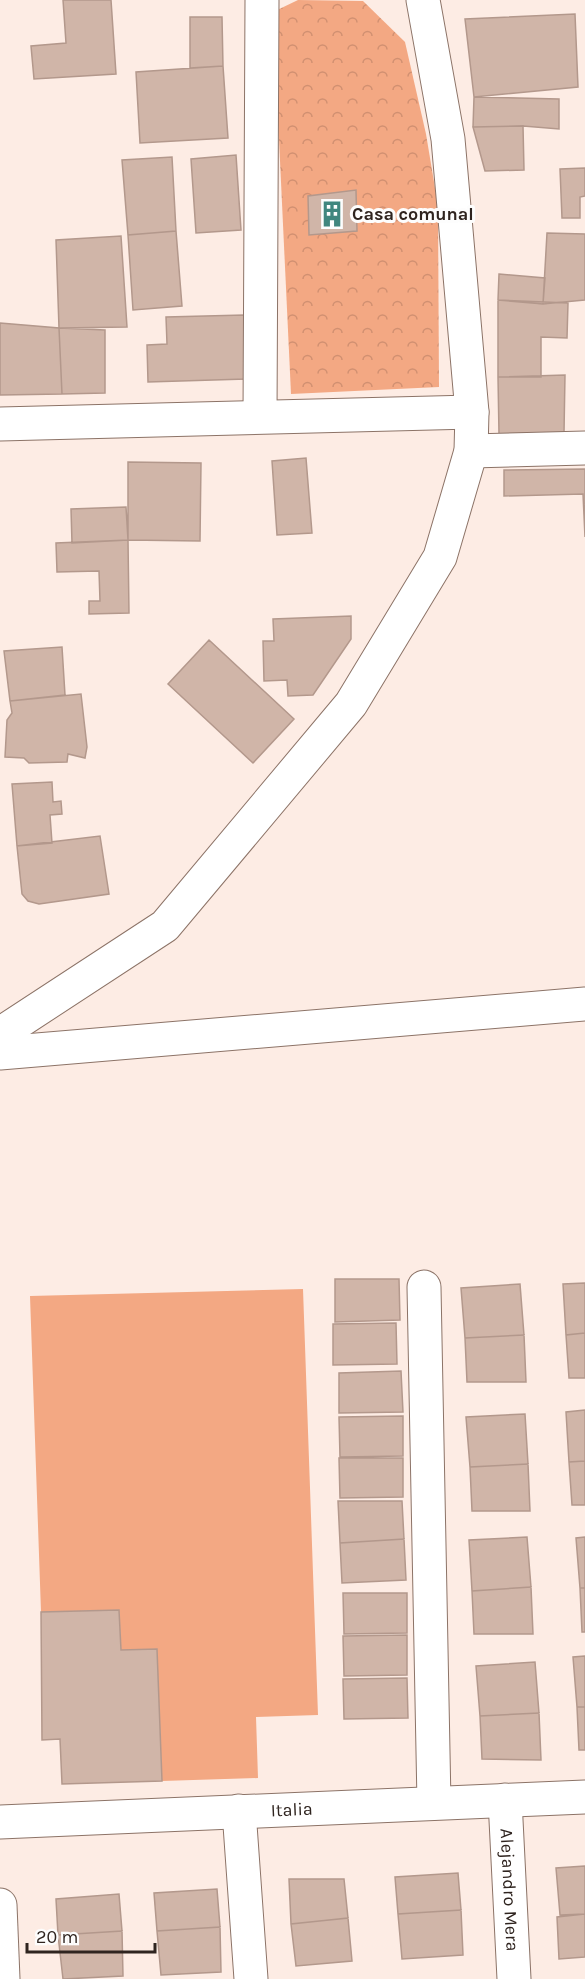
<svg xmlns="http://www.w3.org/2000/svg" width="585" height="1979" font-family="Karla,sans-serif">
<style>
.park{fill:url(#park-crowns)}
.pitch{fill:#f3a883}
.building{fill:#d0b5a8;stroke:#b3988c;stroke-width:1.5}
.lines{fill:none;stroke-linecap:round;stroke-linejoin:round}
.minor-casing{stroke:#8c7367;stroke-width:35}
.minor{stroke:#fff;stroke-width:33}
.labels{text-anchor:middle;stroke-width:6;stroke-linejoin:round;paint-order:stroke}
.poi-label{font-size:18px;font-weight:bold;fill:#2f241f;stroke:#fdfdfd;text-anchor:start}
.street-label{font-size:18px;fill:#2f241f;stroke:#fdfdfd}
</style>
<defs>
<pattern id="park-crowns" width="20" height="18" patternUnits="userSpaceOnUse" patternTransform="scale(1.5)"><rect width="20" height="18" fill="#f3a883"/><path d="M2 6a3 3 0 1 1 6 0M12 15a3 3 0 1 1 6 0" fill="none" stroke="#d19071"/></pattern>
</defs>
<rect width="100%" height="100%" fill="#fdece4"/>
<path class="park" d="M298,0L363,1L405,42L426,134L438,206L439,387L291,394L273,12Z"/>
<path class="pitch" d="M303,1289L318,1715L256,1717L258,1778L162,1781L157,1650H121L119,1610L41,1612L30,1296Z"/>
<path class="building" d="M63,0H111L116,74L34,79L31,46L66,43Z
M575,14L578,87L474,97L465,19Z
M190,17H222L223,66L190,68Z
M223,66L228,138L140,143L136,72Z
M474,97L559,99V129L523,126L473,127Z
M523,126L524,170L485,171L473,127Z
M236,155L241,230L196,233L191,159Z
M172,157L176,231L128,235L122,160Z
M585,168V196L580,197V218H562L560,169Z
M356,190L357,231L309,235L308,196Z
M176,231L182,306L133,310L128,235Z
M547,233L585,234V300L543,304Z
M121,236L127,327L59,328L56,240Z
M499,274L545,278L543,304L498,300Z
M498,300L568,303L567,338L541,337V377H498Z
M244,315L246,379L148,382L147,345L167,344L166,317Z
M0,323L59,328L62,394L0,395Z
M59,328L105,330V393L62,394Z
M565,375L564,433L499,434L498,377Z
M306,458L312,533L277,535L272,461Z
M128,462L201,463L200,541L128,540Z
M585,469V537L583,494L504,496V470Z
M126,507L128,540L72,543L71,509Z
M128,540L129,613L89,614V601H100L99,571L57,572L56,543Z
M351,616V639L313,695L288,696L287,680L264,681L263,641H274L273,619Z
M209,640L294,719L253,763L168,684Z
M62,647L65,695L10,701L4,651Z
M81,694L87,747L85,758L68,754L67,762L29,763L24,758L5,757L7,720L12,713L10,701Z
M52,782L53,802L61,801L62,814L50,815L52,843L17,846L12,784Z
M100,836L109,894L39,904L28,901L22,894L17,846Z
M335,1279H399L400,1320L335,1322Z
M585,1283V1333L566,1335L563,1284Z
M520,1284L524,1335L465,1338L461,1288Z
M396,1323L397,1364L333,1365V1324Z
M585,1333V1378H569L566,1335Z
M524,1335L526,1382H467L465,1338Z
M401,1371L403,1412L339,1413V1373Z
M585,1410V1461L569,1462L566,1412Z
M525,1414L528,1464L470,1467L466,1417Z
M403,1416V1456L340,1457L339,1417Z
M339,1458H403V1497L340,1498Z
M585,1461V1505H572L569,1462Z
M528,1464L530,1511H472L470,1467Z
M338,1501H402L404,1539L340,1543Z
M527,1537L531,1587L472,1591L469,1540Z
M585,1537V1588H580L576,1538Z
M404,1539L406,1580L342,1583L340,1543Z
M531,1587L533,1634H474L472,1591Z
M580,1588H585V1632H582Z
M343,1593H407V1633L344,1634Z
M119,1610L121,1650L157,1649L162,1781L62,1784L60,1739L42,1740L41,1612Z
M407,1635V1675L344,1676L343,1636Z
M585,1656V1707H577L573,1657Z
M535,1662L539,1713L480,1716L476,1666Z
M407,1678L408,1718L344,1719L343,1679Z
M577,1707H585V1750H579Z
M539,1713L541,1760L482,1759L480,1716Z
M585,1866V1914L560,1915L556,1868Z
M458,1873L461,1910L398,1914L395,1877Z
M289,1879H344L348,1918L291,1924Z
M217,1889L220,1927L157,1931L154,1893Z
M119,1894L122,1931L58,1935L56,1899Z
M461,1910L463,1955L402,1959L398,1914Z
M585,1914V1957L559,1959L557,1917Z
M348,1918L352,1961L296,1966L291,1924Z
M220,1927L221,1972L161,1975L157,1931Z
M122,1931L123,1976L63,1979L58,1935Z"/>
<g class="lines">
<g class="minor-casing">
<g id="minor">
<path d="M260,416L262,1"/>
<path d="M0,424L472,412"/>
<path d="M471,451L585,448"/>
<path d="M0,1034L165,926L351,704L440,557L471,451L472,412L448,139L423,0"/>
<path d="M0,1053L585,1004"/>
<path d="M424,1287L434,1803"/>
<path id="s1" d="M505,1800L514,1979"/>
<path d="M239,1811L251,1979"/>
<path id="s2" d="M0,1822L585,1797"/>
<path d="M0,1905L3,1979"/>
</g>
</g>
<use href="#minor" class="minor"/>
</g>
<defs>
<g id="building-bare" transform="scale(2.07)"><path d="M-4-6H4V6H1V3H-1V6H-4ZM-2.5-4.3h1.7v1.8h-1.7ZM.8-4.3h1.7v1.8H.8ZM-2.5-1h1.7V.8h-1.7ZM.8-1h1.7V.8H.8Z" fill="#40867e" stroke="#fdfdfd" stroke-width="2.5" paint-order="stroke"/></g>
</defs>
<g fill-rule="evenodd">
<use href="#building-bare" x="332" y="214"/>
</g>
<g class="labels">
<g class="poi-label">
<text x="352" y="220">Casa comunal</text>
</g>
<g class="street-label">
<text dy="6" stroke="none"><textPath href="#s2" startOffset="292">Italia</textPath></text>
<text dy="6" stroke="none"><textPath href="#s1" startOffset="90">Alejandro Mera</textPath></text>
</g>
</g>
<path d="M27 1943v9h128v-9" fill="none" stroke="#2f241f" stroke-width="3"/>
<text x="36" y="1943" font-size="18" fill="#2f241f" stroke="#fdfdfd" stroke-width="4.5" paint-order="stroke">20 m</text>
</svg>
